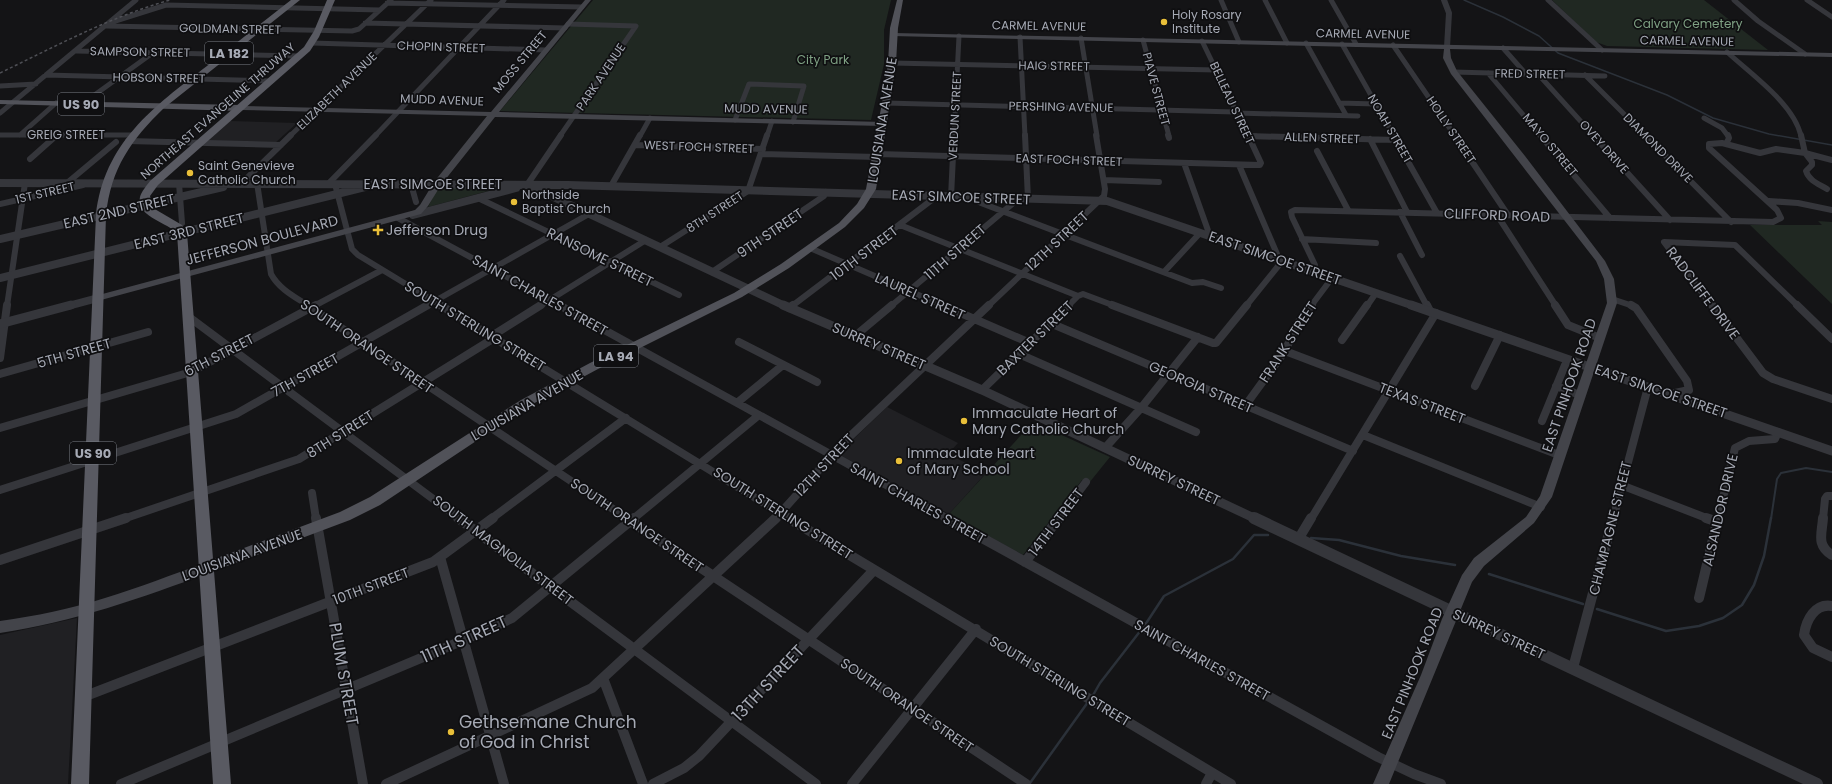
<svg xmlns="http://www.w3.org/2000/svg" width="1832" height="784" font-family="Poppins,sans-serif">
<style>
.built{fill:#202023}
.green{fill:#202822}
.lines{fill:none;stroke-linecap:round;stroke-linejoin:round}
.stream-far2{stroke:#2b3139;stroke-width:1.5}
.stream-far1{stroke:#2b3139;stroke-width:2}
.stream{stroke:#2b3139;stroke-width:2.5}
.minor-far3{stroke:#35363b;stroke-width:5}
.minor-far2{stroke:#35363b;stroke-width:6}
.minor-far1{stroke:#35363b;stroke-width:8}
.minor{stroke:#35363b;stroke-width:10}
.tertiary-far3{stroke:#35363b;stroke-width:6}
.tertiary-far2{stroke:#35363b;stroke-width:8}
.tertiary-far1{stroke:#35363b;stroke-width:9}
.tertiary{stroke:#35363b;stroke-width:12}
.secondary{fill:#43444a;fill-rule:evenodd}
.primary{fill:#515259;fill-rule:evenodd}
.trunk{fill:#595a62;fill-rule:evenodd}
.rail{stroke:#4e4f55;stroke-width:1.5;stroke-dasharray:3 2.5;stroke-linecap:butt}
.poi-dot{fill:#e9bf39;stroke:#0f0f11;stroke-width:1.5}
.labels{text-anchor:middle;stroke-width:3.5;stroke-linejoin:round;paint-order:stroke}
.far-poi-label{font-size:12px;fill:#a6aab5;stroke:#0f0f11;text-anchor:start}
.far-park-label{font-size:12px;fill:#7ea083;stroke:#0f0f11}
.far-street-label{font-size:12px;fill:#a6aab5;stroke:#0f0f11}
.shield{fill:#0f0f11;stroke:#797c84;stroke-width:1}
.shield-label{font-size:13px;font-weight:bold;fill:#a6aab5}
.street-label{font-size:14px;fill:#a6aab5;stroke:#0f0f11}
.poi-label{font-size:14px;fill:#a6aab5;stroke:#0f0f11;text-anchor:start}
.near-street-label{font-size:17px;fill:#a6aab5;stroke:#0f0f11}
.near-poi-label{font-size:17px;fill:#a6aab5;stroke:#0f0f11;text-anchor:start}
</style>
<rect width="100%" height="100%" fill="#141416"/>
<path class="built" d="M230,121L297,123L275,143L206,141Z
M887,407L958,443L948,454L986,473L949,514L838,454Z
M77,618L68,784H0V635Z"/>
<path class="green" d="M593,0H891L884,30V64L871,120L500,111Z
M1552,0H1704L1768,50L1607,46L1596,42Z
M439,185L503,187L428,207Z
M1818,221L1832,222V304L1750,225H1822Z
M1033,422L1110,457L1089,483L1082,480L1023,555L949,514Z"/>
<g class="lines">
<path class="stream-far2" d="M1464,0L1503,17L1539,36L1558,53L1667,95L1713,118L1769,134L1832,145"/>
<path class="stream-far1" d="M1771,519L1777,479L1781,473L1806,468L1832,472"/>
<path class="stream" d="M1311,538L1339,540L1401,556L1455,565
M1489,574L1583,604
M1597,609L1666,631L1699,626L1723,618L1742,605L1754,585L1764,556L1771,518
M1145,625L1164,596L1233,559L1254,535H1268
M1092,697L1100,683L1141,630
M1030,783L1088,702"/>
<path class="minor-far3" d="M1221,0L1239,42
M1265,0L1287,43
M1331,0L1356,44
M1548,0L1602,50
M1734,0L1758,21L1805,54
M1807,0L1832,17
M387,3L582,7
M109,23L166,5L380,10
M365,23L565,28
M106,26L352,31L359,29L391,0
M1020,37L1025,136
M1081,38L1097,136
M1143,40L1169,136
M1202,41L1248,136
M312,43L546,50
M1306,43L1346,115
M1342,44L1394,136
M1393,45L1455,136
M1503,48L1526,74
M76,51L300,56
M1727,52C1751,74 1794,104 1801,136
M892,63L1216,70
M1454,72L1605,76
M1488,73L1541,136
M1538,74L1594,136
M46,75L272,81
M1585,75L1646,136
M0,86L36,84
M886,103L1235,112
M1339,103L1376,104
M82,104L154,52
M0,113L136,0
M1236,113L1358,116
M1704,118L1722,128L1728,136
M735,120L749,84L804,86L793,122
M0,135H132
M20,135L56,103
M56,136L57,135
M290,136L431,0
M375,136L504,0
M560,136L636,26L568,24
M640,136L650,118
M767,136L772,121
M954,136L959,36
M1247,136H1256"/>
<path class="minor-far2" d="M1025,135L1028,199
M1168,135L1169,138
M1393,135L1437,213
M1454,135L1508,215
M1540,135L1610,218
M1593,135L1670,220
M1645,135L1731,222
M1801,135L1805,153L1812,162V165L1806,171C1809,181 1819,184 1827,189
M1247,136L1396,140
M1370,139L1407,212
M128,141L281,145
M1726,144L1729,138L1728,135
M635,145L763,149
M1317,151L1348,210
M762,154L877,157
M878,154L1260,165L1261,163L1248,135
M30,159L57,135
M1184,163L1210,236
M1239,165L1280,261L1279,265L1246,306
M1104,180L1159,182
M67,183L116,142
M179,183L182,223
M242,183L291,135
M257,183L271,274C279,289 295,297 309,306
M328,184L376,135
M335,184L352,249L358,255L442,306
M411,184L416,202
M527,185L561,135
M611,186L640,135
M951,197L954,135
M971,197L981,203L1192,283L1203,282L1221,288
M478,198L679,295
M1769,201L1798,203L1832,210
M0,204L83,185
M1400,212L1422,255
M1497,215L1556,306
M398,218L561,306
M900,225L1078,296
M1302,239L1376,243
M660,247L748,191L767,135
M810,248L944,306
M1400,256L1427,306
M712,272L824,196L826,192
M1164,272L1200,233
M1314,272L1315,265L1292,217L1291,212L1295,210L1773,222L1781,218L1777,210L1709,148V144L1722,143L1760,153L1776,149L1805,153L1832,160
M1612,299L1633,306
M7,306L25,183
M314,306L382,270
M426,306L589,214
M540,306L646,240
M792,306L937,196
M891,306L1018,199
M988,306L1104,196L1105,189L1096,135
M1068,306L1078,296L1083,294L1115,306
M1311,306L1332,278
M1367,306L1376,293
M1712,306L1664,242L1735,245L1798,306"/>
<path class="minor-far1" d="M307,305L628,519
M440,305L790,519
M559,305L948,519
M942,305L1030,343
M1112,305L1213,343H1216L1247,305
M1427,305L1430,311
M1555,305L1568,325L1600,338
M1631,305L1636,308L1687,381L1689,390L1675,393L1673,396
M1712,305L1763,373L1773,379L1832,399
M1797,305L1832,339
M789,308L793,305
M189,317L460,519
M1050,323L1353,451
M855,336L892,305
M1342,340L1367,305
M739,342L817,382
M1285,351L1559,455
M1019,354L1196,432
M0,358L7,305
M0,374L148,332
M1475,386L1500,335
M1556,386L1580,395
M982,390L1069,305
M738,402L783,365
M1245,406L1285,351L1298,323L1312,305
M1542,421L1565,365
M0,428L191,372L316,305
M1363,435L1541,507
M1105,448L1141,408L1198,337
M1621,485L1709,519
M0,490L236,414L428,305
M312,493L316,519
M123,519L299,459L491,340L495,334L541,305
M491,519L626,418
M633,519L759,415
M775,519L844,442L989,305
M1058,519L1086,482
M1311,519L1436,313
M1613,519L1648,387
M1718,519L1735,448L1749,441L1775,439L1778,432
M1823,519L1825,499L1827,496H1832"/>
<path class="minor" d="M316,518L363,784
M458,518L816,784
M626,518L1026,784
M788,518L1231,784
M946,518L1378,757L1414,774L1441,784
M1706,518L1718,522
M1823,518C1822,534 1816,545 1832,555
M1299,538L1311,518
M440,557L504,784
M0,560L126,518
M1025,562L1059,518
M1699,598L1718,518
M1832,606C1815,603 1806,620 1804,635L1813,648L1832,657
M1573,668L1613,518
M603,678L643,784
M83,697L433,562L493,518
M121,784L464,640L512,618L634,518
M386,784L592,688L776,518
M653,784L684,768L699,756L874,570
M852,784L976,629
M1206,784L1212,773"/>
<path class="tertiary-far3" d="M1444,0L1449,13L1447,47"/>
<path class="tertiary-far2" d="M0,183L568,185L1107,201L1414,306
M530,186L785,306
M413,215L516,188
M0,239L223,187
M0,278L365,187
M68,306L98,298"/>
<path class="tertiary-far1" d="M783,305L982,390L1256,519
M1411,305L1832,451
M0,324L71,305"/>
<path class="tertiary" d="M1254,518L1817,784"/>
<path class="secondary" d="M585,0H591L499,112L883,122L887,124L883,126L495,117L441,185L428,206L421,214L101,300L98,301L93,298L95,296L415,210L420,205L434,182L487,116L241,110L237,108L241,106L491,112Z
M894,33L1832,53V57L1450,49L1451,58L1457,71L1525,156L1605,261L1614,279L1617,303L1552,497L1534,523L1484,566L1472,582L1389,784H1373L1421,675L1442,619L1462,575L1474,558L1526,517L1540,496L1607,303L1604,279L1596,261L1451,74L1443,58L1444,49L892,36V34Z
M206,563L211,564L213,568L211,572C142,598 73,622 0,633V621C36,616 70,609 105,598C139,588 172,574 206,563Z"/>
<path class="primary" d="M897,0H903L898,28L896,63L890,103L876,189L864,208L845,227L789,268L742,297L598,369L529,406L380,505L350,520L211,572L206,574L201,572L199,568L201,564L340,512L370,497L521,400L590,363L734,293L781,264L839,223L857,204L866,189L882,103L888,63L890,28Z
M0,100L241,105L245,108L241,111L0,104Z"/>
<path class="trunk" d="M291,0H300L164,108C131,140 111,168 106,215L89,784H71L96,215C104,143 153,107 207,66C235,44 263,22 291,0Z
M327,0H335L319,37L310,51L158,185L150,196L153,208L182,225L187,233L231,784H213L177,233C167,222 136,217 140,197C141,192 147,185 150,181L304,47L314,31Z"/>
<path class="rail" d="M0,73C56,46 110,17 170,0"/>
</g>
<g class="poi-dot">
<circle cx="1164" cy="22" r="4"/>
<circle cx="190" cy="173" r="4"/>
<circle cx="514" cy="202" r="4"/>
<path d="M376 224h4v4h4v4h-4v4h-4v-4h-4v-4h4z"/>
<circle cx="964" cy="421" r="4"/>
<circle cx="899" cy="461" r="4"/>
<circle cx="451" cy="732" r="4"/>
</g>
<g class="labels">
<g class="far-poi-label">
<text x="1172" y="19">Holy Rosary<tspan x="1172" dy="14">Institute</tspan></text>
<text x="198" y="170">Saint Genevieve<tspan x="198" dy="14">Catholic Church</tspan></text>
<text x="522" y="199">Northside<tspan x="522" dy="14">Baptist Church</tspan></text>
</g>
<g class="far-park-label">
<text x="1688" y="28">Calvary Cemetery</text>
<text x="823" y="64">City Park</text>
</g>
<g class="far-street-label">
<text transform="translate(1039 26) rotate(1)" y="4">CARMEL AVENUE</text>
<text transform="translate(230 29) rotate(1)" y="4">GOLDMAN STREET</text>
<text transform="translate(1363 34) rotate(1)" y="4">CARMEL AVENUE</text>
<text transform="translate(1687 41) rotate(1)" y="4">CARMEL AVENUE</text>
<text transform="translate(441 47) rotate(2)" y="4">CHOPIN STREET</text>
<text transform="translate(140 52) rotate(1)" y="4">SAMPSON STREET</text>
<text transform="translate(520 62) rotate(-50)" y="4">MOSS STREET</text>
<text transform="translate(1054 66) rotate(1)" y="4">HAIG STREET</text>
<text transform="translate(1530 74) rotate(1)" y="4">FRED STREET</text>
<text transform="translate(601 77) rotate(-56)" y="4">PARK AVENUE</text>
<text transform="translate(159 78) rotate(1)" y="4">HOBSON STREET</text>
<text transform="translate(1156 89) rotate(75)" y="4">PIAVE STREET</text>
<text transform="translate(337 91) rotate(-44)" y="4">ELIZABETH AVENUE</text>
<text transform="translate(442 100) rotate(2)" y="4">MUDD AVENUE</text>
<text transform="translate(1232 103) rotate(65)" y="4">BELLEAU STREET</text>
<text transform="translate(1061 107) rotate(1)" y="4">PERSHING AVENUE</text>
<text transform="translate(766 109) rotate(1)" y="4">MUDD AVENUE</text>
<text transform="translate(218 111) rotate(-41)" y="4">NORTHEAST EVANGELINE THRUWAY</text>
<text transform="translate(955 116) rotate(-87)" y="4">VERDUN STREET</text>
<text transform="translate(1390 129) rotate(60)" y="4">NOAH STREET</text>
<text transform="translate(1451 130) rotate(56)" y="4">HOLLY STREET</text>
<text x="66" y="139">GREIG STREET</text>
<text transform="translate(1322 138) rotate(2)" y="4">ALLEN STREET</text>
<text transform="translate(1550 145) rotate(50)" y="4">MAYO STREET</text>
<text transform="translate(699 147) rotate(2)" y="4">WEST FOCH STREET</text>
<text transform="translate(1604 147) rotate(48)" y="4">OVEY DRIVE</text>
<text transform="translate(1658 148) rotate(45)" y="4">DIAMOND DRIVE</text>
<text transform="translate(1069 160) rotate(2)" y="4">EAST FOCH STREET</text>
<text transform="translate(45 193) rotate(-13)" y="4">1ST STREET</text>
<text transform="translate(715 212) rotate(-33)" y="4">8TH STREET</text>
</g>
<g class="shield">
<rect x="205" y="42" width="48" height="22" rx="3"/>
<rect x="58" y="93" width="46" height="22" rx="3"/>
<rect x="594" y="345" width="44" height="22" rx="3"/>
<rect x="70" y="442" width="46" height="22" rx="3"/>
</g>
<g class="shield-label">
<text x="229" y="58">LA 182</text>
<text x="81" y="109">US 90</text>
<text x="616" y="361">LA 94</text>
<text x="93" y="458">US 90</text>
</g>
<g class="street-label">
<text transform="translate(882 120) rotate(-81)" y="5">LOUISIANA AVENUE</text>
<text x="433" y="189">EAST SIMCOE STREET</text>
<text transform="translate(961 197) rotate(2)" y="5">EAST SIMCOE STREET</text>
<text transform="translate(119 211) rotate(-13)" y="5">EAST 2ND STREET</text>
<text transform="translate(1497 215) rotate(2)" y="5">CLIFFORD ROAD</text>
<text transform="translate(189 231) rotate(-14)" y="5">EAST 3RD STREET</text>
<text transform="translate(770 233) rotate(-34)" y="5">9TH STREET</text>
<text transform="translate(262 240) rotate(-15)" y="5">JEFFERSON BOULEVARD</text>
<text transform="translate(1057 241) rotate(-43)" y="5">12TH STREET</text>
<text transform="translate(955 252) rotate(-41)" y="5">11TH STREET</text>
<text transform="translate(864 253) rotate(-37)" y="5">10TH STREET</text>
<text transform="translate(600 257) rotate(26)" y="5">RANSOME STREET</text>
<text transform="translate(1275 258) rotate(19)" y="5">EAST SIMCOE STREET</text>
<text transform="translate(1703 293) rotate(53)" y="5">RADCLIFFE DRIVE</text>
<text transform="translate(540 295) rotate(29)" y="5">SAINT CHARLES STREET</text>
<text transform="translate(920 296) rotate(24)" y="5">LAUREL STREET</text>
<text transform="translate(475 326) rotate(31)" y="5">SOUTH STERLING STREET</text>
<text transform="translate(1035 338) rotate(-44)" y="5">BAXTER STREET</text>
<text transform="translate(1288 342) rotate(-57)" y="5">FRANK STREET</text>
<text transform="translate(367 346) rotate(34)" y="5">SOUTH ORANGE STREET</text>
<text transform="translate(879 346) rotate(23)" y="5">SURREY STREET</text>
<text transform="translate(74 353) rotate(-16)" y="5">5TH STREET</text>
<text transform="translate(219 355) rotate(-27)" y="5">6TH STREET</text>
<text transform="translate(305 375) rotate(-29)" y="5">7TH STREET</text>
<text transform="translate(1569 385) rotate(-71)" y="5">EAST PINHOOK ROAD</text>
<text transform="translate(1201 387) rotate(23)" y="5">GEORGIA STREET</text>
<text transform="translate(1661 391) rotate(19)" y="5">EAST SIMCOE STREET</text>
<text transform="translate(1422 403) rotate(21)" y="5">TEXAS STREET</text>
<text transform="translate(527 405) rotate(-30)" y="5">LOUISIANA AVENUE</text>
<text transform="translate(340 434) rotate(-32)" y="5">8TH STREET</text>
<text transform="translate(824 465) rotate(-47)" y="5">12TH STREET</text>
<text transform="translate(1174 480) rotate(25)" y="5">SURREY STREET</text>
<text transform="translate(918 503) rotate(29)" y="5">SAINT CHARLES STREET</text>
<text transform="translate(1720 510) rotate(-77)" y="5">ALSANDOR DRIVE</text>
<text transform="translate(783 513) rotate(32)" y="5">SOUTH STERLING STREET</text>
<text transform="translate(1056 522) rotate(-53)" y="5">14TH STREET</text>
<text transform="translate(637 525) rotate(34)" y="5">SOUTH ORANGE STREET</text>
<text transform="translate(1610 528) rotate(-76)" y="5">CHAMPAGNE STREET</text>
<text transform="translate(503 550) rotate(37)" y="5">SOUTH MAGNOLIA STREET</text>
<text transform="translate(242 555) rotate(-20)" y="5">LOUISIANA AVENUE</text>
<text transform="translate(371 586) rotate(-21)" y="5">10TH STREET</text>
<text transform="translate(1499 634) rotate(25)" y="5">SURREY STREET</text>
<text transform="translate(1202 660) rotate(29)" y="5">SAINT CHARLES STREET</text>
<text transform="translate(1412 673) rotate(-68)" y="5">EAST PINHOOK ROAD</text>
<text transform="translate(1060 681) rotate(31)" y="5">SOUTH STERLING STREET</text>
<text transform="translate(907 705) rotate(34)" y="5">SOUTH ORANGE STREET</text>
</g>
<g class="poi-label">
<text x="386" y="235">Jefferson Drug</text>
<text x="972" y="418">Immaculate Heart of<tspan x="972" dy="16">Mary Catholic Church</tspan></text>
<text x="907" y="458">Immaculate Heart<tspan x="907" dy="16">of Mary School</tspan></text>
</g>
<g class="near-street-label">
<text transform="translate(464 639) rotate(-24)" y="6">11TH STREET</text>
<text transform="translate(344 674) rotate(80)" y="6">PLUM STREET</text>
<text transform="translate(768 683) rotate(-47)" y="6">13TH STREET</text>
</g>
<g class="near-poi-label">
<text x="459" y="728">Gethsemane Church<tspan x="459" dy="20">of God in Christ</tspan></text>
</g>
</g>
</svg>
